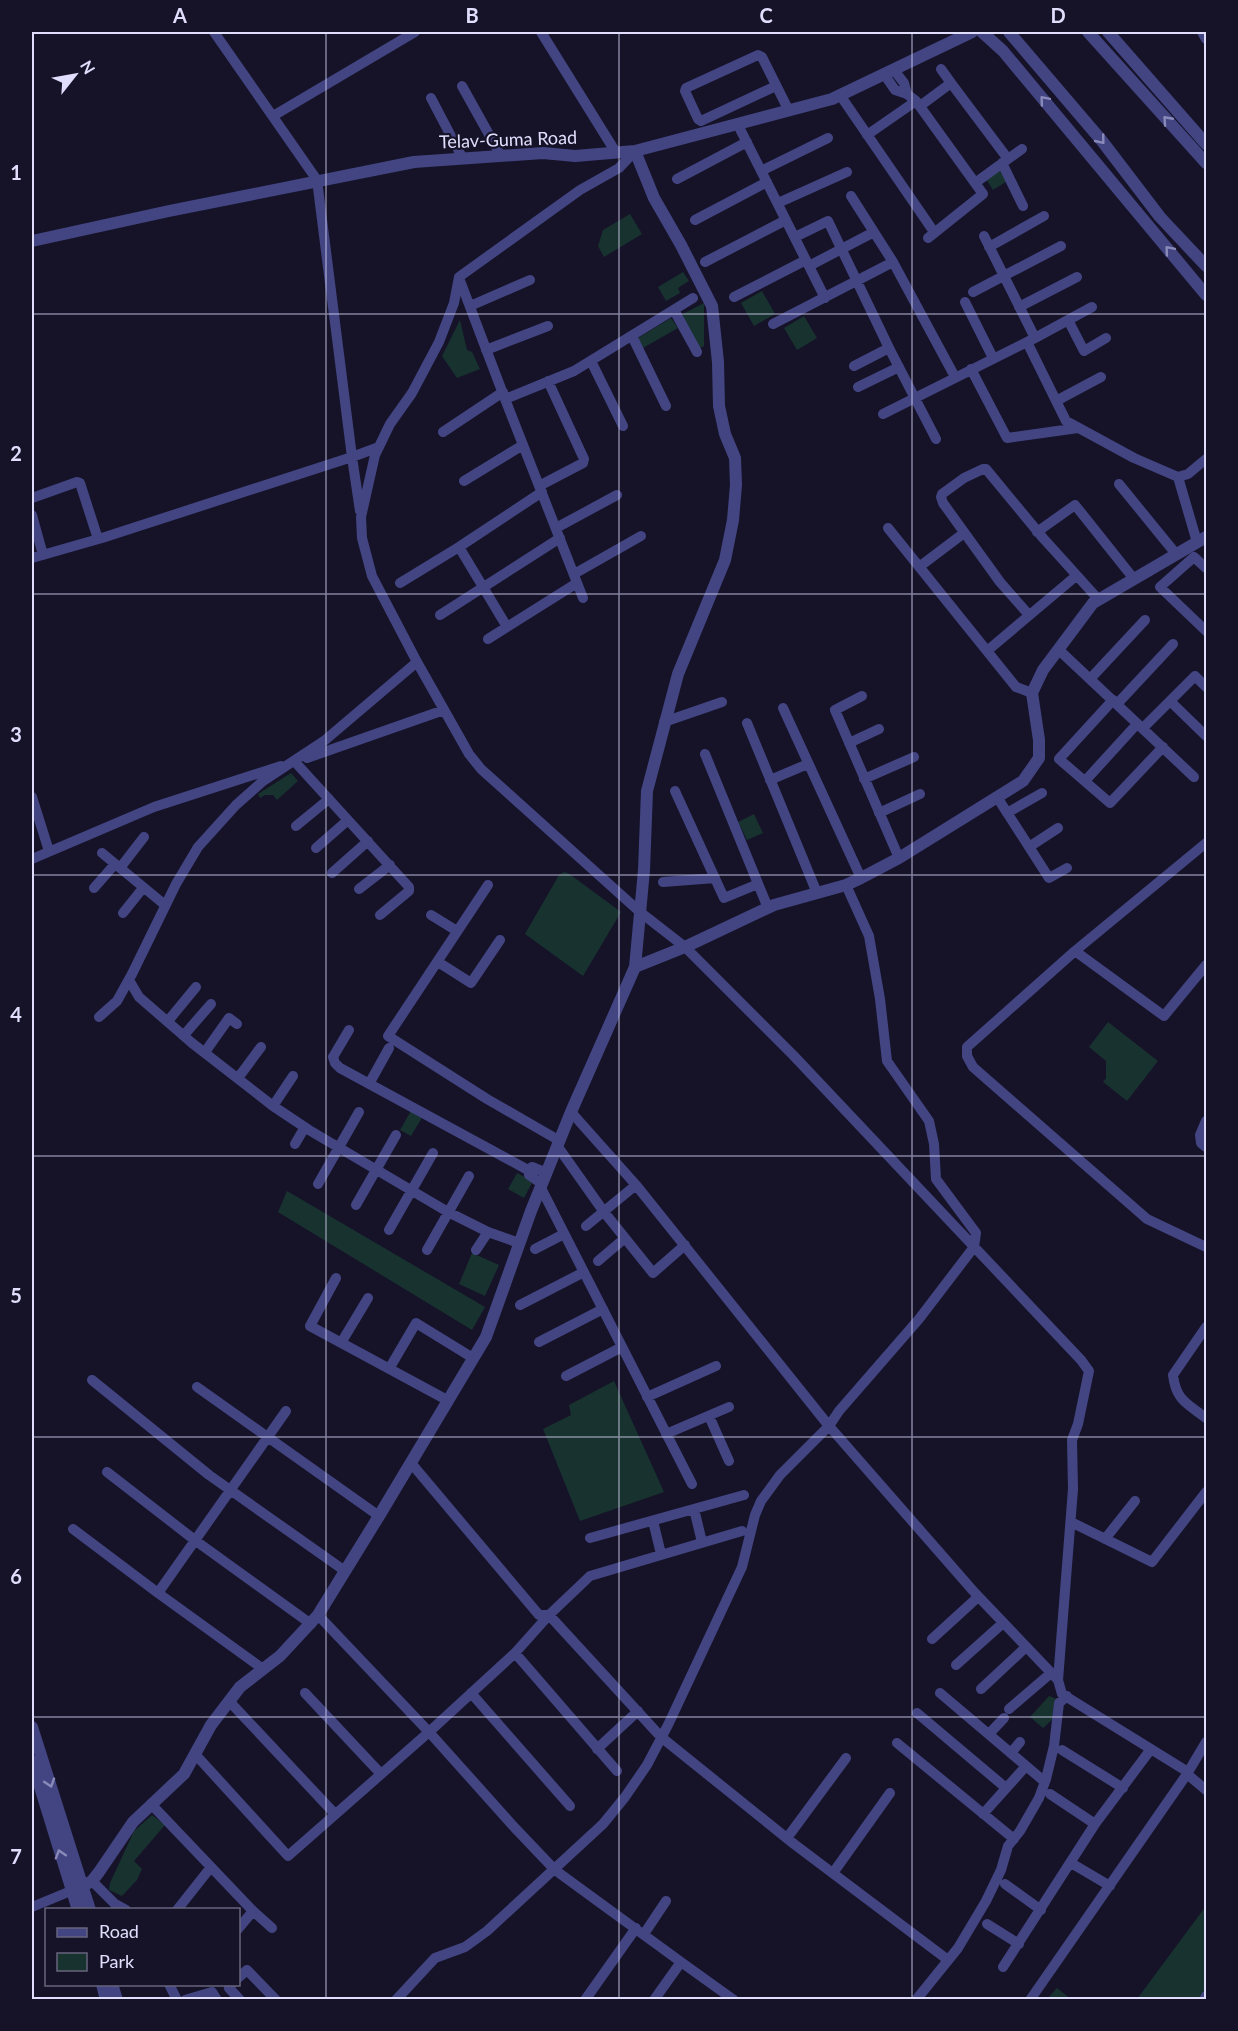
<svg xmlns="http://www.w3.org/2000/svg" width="1238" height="2031" font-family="Lato,sans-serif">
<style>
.green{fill:#17322f}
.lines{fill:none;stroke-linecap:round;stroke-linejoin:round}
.minor{stroke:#434583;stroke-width:10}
.tertiary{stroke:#434583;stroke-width:12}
.oneway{stroke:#8a8ab9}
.grid{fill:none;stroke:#e0defc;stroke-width:1.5;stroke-opacity:0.55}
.labels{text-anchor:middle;stroke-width:4.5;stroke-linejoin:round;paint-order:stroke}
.street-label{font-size:18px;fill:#e0defc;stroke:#161329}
.neatline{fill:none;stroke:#e0defc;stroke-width:2}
.grid-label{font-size:20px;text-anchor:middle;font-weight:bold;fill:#e0defc}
</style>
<rect width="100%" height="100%" fill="#161329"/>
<path class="green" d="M1002,169L1009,180L993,190L986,179Z
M630,214L642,234L604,257L598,246L603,230Z
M683,272L689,281L678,288L680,293L666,301L658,287Z
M762,291L775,314L754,326L741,303Z
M704,303V346L699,349L681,315Z
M804,316L817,338L797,350L784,328Z
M671,318L678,328L643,348L638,338Z
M460,320L467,350L472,352L480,369L457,378L442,356Z
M291,773L298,781L277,800L273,795H265L260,798L258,794Z
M754,814L763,833L747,840L738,822Z
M564,872L568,873L621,912L583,976L525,934L559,875Z
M1108,1022L1158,1061L1127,1101L1103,1082L1106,1078V1061L1089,1047Z
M412,1109L423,1116L411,1136L400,1130Z
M517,1173L533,1181L524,1198L508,1189Z
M287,1191L485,1307L472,1330L278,1212Z
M472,1253L499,1265L485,1296L459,1284Z
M614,1381L664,1492L580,1521L543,1429L571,1415L569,1405Z
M1049,1696L1057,1699L1053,1719L1043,1728L1030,1717Z
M152,1815L165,1825L134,1861L142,1869L137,1880L122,1896L109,1890L110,1883L134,1831Z
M1206,1906V1999H1137Z
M1057,1988L1071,1999H1047Z"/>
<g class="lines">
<path class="minor" d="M214,32L317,180L352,457L379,447
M541,32L615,151
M1202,32L1206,39
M941,69L951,83
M894,70L904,83L907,94
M884,74L895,90L907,94L916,101L983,194L928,238
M462,86L501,156
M776,86L701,121L698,119L685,91L686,88L758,55L762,57L789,111
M840,95L934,232
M431,98L463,159
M920,106L951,83L1008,159L975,183
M273,116L415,32
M738,125L825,298
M867,135L916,101
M1008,159L1022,149
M1002,163L1023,206
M761,171L828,138
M677,179L747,142
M778,203L847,172
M695,220L767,182
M984,236L1035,338
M795,237L828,221L889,348L936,439
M989,247L1044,216
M705,262L786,220
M893,262L955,377
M809,266L874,232
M459,278L505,399L574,371L693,298
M973,292L1061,246
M734,297L806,260
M965,302L993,358
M470,306L530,280
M1019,307L1077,277
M674,310L697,352
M1068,320L1084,351L1106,338
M773,324L893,262L851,196
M632,336L666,406
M1027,342L1066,421L1134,458L1178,477
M486,350L548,326
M591,361L623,426
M854,366L889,348
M971,369L1007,438L1078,428
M858,387L899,367
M505,399L583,598
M1056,401L1101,377
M883,414L1035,338L1092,307
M443,432L503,392
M464,481L523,445
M1119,484L1176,554
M539,486L583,463L584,459L548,381
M32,498L77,482L80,483L98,539
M32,515L43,555
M556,528L617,495
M888,528L1016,687L1032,693
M1037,532L1075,505L1134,579
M1197,542L1178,477L1188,474L1206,459
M459,547L507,627
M32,558L102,538L352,457L360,511
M919,567L964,533
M1206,568L1194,557L1160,587L1206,631
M574,574L641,536
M400,583L459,547L542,492
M440,615L560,538
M1029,615L1000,582L943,503L941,497L942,494L964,478L983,469H986L1043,538L1099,600
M488,639L577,583
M1059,650L1194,777
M987,651L1076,576
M417,662L469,754L481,769L640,912L685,947L793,1055L1081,1360L1089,1371L1078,1424L1072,1440L1073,1489L1058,1680L1062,1694L1188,1772
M1090,679L1145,620
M862,696L835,710L899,858
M1113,700L1059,759L1110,803L1163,747
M1170,701L1206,736
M1117,704L1173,644
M783,708L861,878
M664,722L722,702
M747,723L817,893
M1143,728L1195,676L1206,687
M849,743L879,729
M705,754L768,908
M307,758L444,710
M295,762L409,887V891L380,915
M864,779L914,757
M770,780L808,764
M1085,781L1137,724
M675,791L724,898L758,884
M32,797L49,851
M997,797L1049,878L1067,868
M879,813L920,794
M1007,813L1042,793
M296,826L329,799
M1206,843L1075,951L1164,1016L1206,965
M1029,847L1058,828
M316,848L348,820
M102,853L165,905
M32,859L154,807L281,766
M120,868L144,837
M332,873L368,841
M663,882L715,878
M488,885L388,1036L487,1099L560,1141
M94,888L115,864
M359,889L390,865
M123,913L143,888
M431,915L457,931
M1075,951L967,1047V1056L973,1067L1147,1219L1206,1247
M438,962L471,983L500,940
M129,980L139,997L192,1043L273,1106L309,1130L448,1212L488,1232L519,1243
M99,1017L117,1001L132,974L176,884L198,847L236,805L263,781L324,741L417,662L372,576L362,538L361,517L375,455L390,424L412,393L439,342L454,303L459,277L580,190L619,168L635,151
M168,1021L196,987
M349,1030L333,1057L335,1063L340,1068L528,1170
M184,1035L211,1004
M205,1052L229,1018L237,1024
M238,1078L261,1047
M369,1084L389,1048
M273,1106L293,1076
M571,1112L636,1185L829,1426L975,1593L1058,1680
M1206,1121L1200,1135L1201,1143L1206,1147
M295,1144L305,1127
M558,1147L604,1212L653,1273L685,1245
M318,1184L359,1112
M542,1184L529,1175L528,1170L532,1167L547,1173
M541,1188L692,1484
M356,1205L396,1135
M586,1226L636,1185
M389,1230L433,1153
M535,1249L564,1234
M427,1250L469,1176
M476,1250L488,1232
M598,1261L625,1238
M336,1278L310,1326L447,1400
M520,1305L584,1272
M1206,1327L1173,1375C1176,1401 1188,1404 1206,1418
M539,1342L603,1309
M341,1343L368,1298
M389,1369L416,1323L473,1358
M566,1376L622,1347
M92,1380L209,1475L345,1571
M197,1387L379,1516
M647,1397L716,1366
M709,1416L729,1461
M666,1434L729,1407
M411,1463L539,1615H549L590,1576L742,1531
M107,1472L196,1541L311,1624
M694,1509L702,1542
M653,1521L661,1554
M1071,1522L1152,1562L1206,1492
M73,1529L158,1593L286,1411
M590,1538L744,1495
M1105,1539L1135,1501
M158,1593L263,1669
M932,1639L978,1597
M515,1653L617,1771
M956,1665L1003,1623
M981,1689L1026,1647
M305,1693L381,1774
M471,1693L570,1806
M940,1693L1045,1782
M229,1701L335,1814
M1009,1709L1051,1673
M917,1713L1006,1788
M989,1734L1004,1718
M897,1743L1014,1839
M597,1749L638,1711
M1062,1750L1123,1788
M1011,1753L1020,1742
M195,1754L288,1856L429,1732L318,1615
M1187,1774L1206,1790
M1050,1794L1095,1824
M151,1804L253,1911L238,1929
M983,1814L1026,1766
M787,1838L846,1758
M1071,1863L1110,1886
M833,1873L890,1793
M92,1881L115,1904L126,1910
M1005,1884L1041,1910
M32,1907L78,1888
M177,1910L211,1867
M253,1911L272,1928
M987,1924L1019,1944
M644,1934L666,1901
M681,1962L555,1870L515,1828L429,1732L515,1653L549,1615L661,1737L794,1844L948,1960
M1003,1967L1095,1824L1151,1749
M238,1978L247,1970L276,2000
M169,1984L177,2000
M232,1984L229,1988L240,2000
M185,2000L212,1992L217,2000
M396,2000L435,1958L465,1947L487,1931L603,1824L625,1797L647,1765L668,1725L742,1567L755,1515L761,1501L780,1475L829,1426L839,1411L919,1319L974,1247L976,1233L936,1179L934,1144L929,1121L887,1061L880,999L869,936L846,885
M585,2000L636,1928
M654,2000L681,1962L734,2000
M916,2000L958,1948L986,1901L1001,1870L1008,1846L1020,1831L1039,1798L1046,1779L1054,1746L1059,1703L1067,1696
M1030,2000L1187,1774L1206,1742
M1204,2000L1206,1996"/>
<path class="tertiary" d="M982,32L1003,51L1206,295
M1009,32L1102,141L1160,217L1206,266
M1088,32L1206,163
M1108,32L1206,144
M635,151L654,198L681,245L712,306L718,362L719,406L725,434L735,458L736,485L733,520L725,560L678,674L647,791L644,870L635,967
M32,241L169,211L414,162L543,153L575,156L635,151L832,99L972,32
M32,1727L90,1910
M32,1761L78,1910
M83,1886L92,1881L99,1872L133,1822L184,1774L211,1725L240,1687L280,1656L318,1615L379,1516L486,1337L531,1211L571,1112L635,967L685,947L774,905L846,885L861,878L899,858L1023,781L1039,758V740L1032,693L1043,670L1093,603L1206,537
M102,1984L106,2000
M112,1984L117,2000"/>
</g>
<defs><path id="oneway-chevron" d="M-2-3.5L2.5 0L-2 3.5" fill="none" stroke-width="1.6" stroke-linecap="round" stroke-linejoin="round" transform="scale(1.5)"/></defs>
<g class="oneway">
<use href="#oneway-chevron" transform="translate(1044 100) rotate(-130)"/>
<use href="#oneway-chevron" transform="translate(1167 120) rotate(-132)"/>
<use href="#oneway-chevron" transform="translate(1101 140) rotate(51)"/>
<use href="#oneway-chevron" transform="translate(1169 250) rotate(-130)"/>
<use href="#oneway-chevron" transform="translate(50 1783) rotate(72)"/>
<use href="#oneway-chevron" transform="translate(60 1854) rotate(-107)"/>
</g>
<path class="grid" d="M326,32V2000M619,32V2000M912,32V2000M32,314H1206M32,594H1206M32,875H1206M32,1156H1206M32,1437H1206M32,1717H1206"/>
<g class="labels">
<g class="street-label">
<text transform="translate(508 140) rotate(-2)" y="6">Telav-Guma Road</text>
</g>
</g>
<rect width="1238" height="2031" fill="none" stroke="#161329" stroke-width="66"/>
<rect x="45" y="1908" width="195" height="78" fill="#161329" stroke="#67647d" stroke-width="1.5"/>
<rect x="57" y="1928" width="30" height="9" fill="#434583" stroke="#67647d" stroke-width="1.5"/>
<text x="99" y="1938" font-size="18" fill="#e0defc">Road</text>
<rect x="57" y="1953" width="30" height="18" fill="#17322f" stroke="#67647d" stroke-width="1.5"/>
<text x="99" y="1968" font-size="18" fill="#e0defc">Park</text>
<g transform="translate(75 75) rotate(59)" stroke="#161329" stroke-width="4.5" paint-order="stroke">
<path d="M0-4.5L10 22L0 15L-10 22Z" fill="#e0defc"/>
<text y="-9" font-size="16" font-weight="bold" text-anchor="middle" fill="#e0defc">N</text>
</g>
<rect x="33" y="33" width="1172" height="1965" class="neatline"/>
<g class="grid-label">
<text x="180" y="23">A</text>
<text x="472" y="23">B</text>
<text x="766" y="23">C</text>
<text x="1058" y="23">D</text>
<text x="16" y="180">1</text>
<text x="16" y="461">2</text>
<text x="16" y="742">3</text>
<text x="16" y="1022">4</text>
<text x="16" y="1303">5</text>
<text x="16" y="1584">6</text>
<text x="16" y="1864">7</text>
</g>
</svg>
